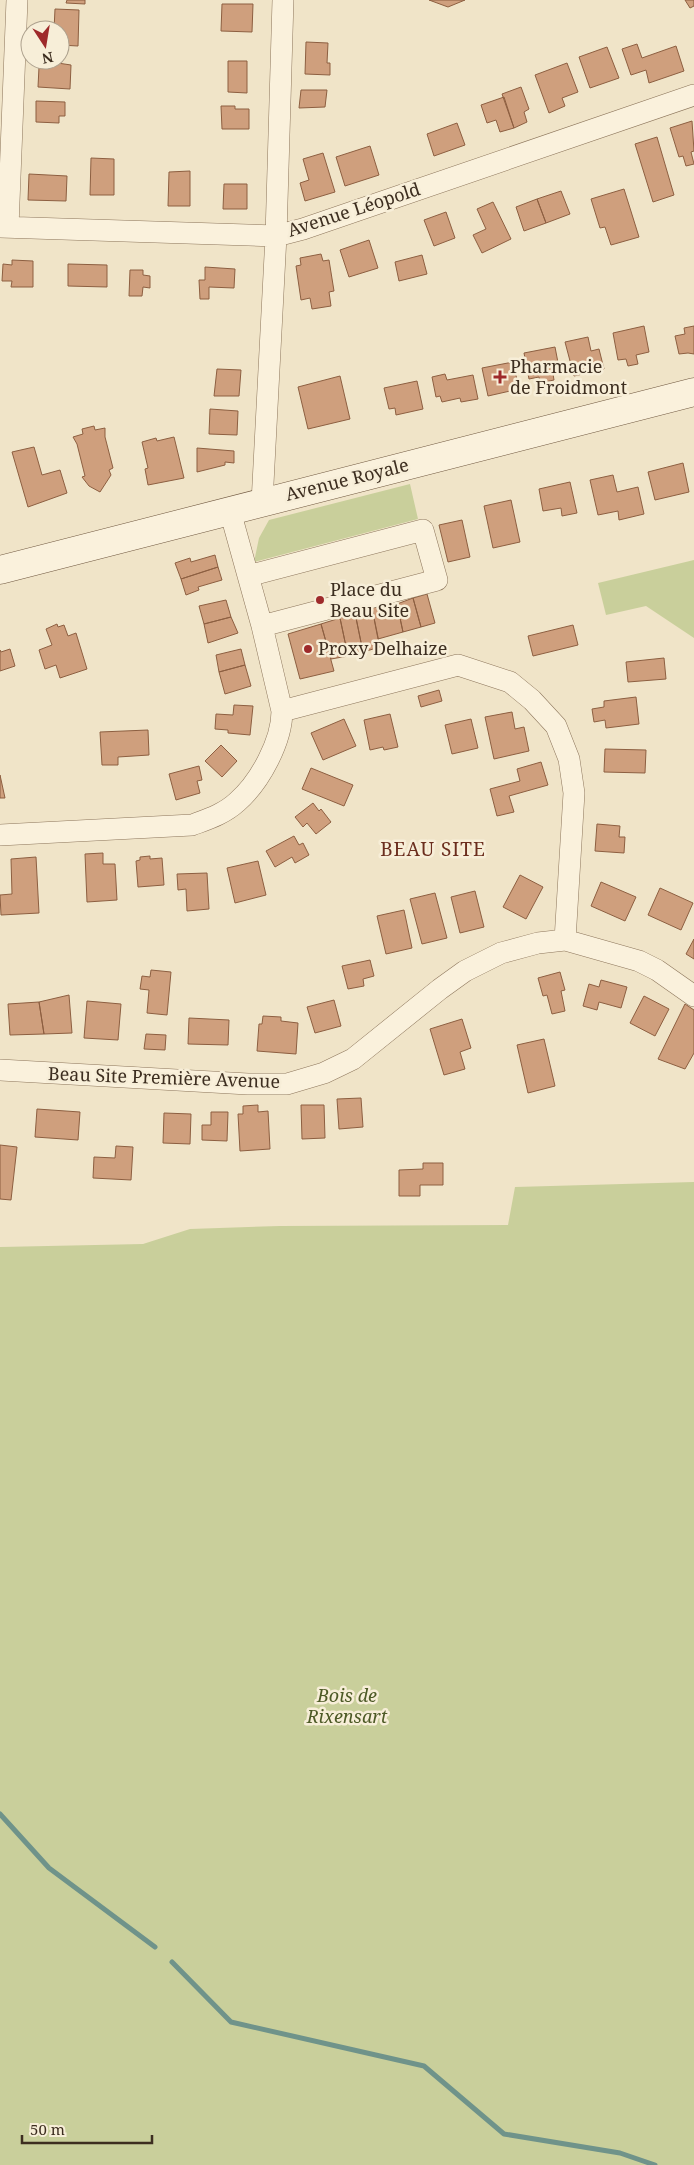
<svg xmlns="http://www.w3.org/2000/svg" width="694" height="2165" font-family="'Noto Serif',serif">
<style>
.green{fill:#c9cf9b}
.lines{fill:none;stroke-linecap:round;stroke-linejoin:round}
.stream{stroke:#6f938a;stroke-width:5}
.building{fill:#cf9f7d;stroke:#8d5f41}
.street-casing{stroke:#8d765c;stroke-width:22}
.secondary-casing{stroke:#6f573f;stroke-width:29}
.street{stroke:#faf1dc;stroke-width:21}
.secondary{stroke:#faf1dc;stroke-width:28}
.poi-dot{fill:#9e2a2b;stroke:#f7eed8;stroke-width:2}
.labels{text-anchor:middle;stroke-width:5;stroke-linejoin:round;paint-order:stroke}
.street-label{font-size:18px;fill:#3d2e20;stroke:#f7eed8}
.poi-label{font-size:18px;fill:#3d2e20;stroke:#f7eed8;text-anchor:start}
.park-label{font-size:18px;font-style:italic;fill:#4d5a26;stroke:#f7eed8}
.neighbourhood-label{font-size:19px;letter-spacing:1px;fill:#6b2e1e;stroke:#f7eed8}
</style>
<rect width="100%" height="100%" fill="#f0e4c8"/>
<path class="green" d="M410,484L418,519L254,562L259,538L269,520Z
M694,560V638L646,606L606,615L598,583Z
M694,1182V2165H0V1247L143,1244L190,1229L280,1226L508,1225L515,1187Z"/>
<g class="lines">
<path class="stream" d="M0,1814L49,1868L155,1947
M172,1962L231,2022L424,2066L504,2134L620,2153L655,2165"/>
</g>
<path class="building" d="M67,0H85V4L66,3Z
M429,0H465L448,7Z
M685,0H694V6L690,8Z
M222,4H253L252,32L221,31Z
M55,9L79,10L78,46L60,45V30H54Z
M306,42L328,43L327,63H330V75L305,74Z
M637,44L642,58L676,46L684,71L649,83L646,70L631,75L622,49Z
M607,47L619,78L590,88L579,57Z
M228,61H247V93L228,92Z
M51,62L71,65L70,89L38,87L39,67L50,68Z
M567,63L578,92L562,98L565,106L549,113L535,75Z
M521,87L529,109L524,112L527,122L514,128L502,94Z
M301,90H327L325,107L299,108Z
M504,97L514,128L500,132L496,120L487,123L481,105Z
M36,101L65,102V116H59V123L36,122Z
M221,106H235V109H249V129H222Z
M692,121L694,151L691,152L694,164L686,166L683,156L679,157L670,128Z
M457,123L465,145L434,156L427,134Z
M657,137L674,195L653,202L635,144Z
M370,146L379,175L345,186L336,157Z
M323,153L335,192L305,201L300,183L309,180L303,159Z
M91,158L114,159V195H90Z
M190,171V206H168L169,172Z
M29,174L67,176L66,201L28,200Z
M224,184H247V209H223Z
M624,189L639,237L611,245L605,227L600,228L591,199Z
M561,191L570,214L546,223L537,199Z
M537,199L546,223L524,231L516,207Z
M493,202L511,239L482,253L473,235L486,229L477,209Z
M446,212L455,238L434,246L424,220Z
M369,240L378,268L349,277L340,250Z
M321,254L323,261L329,260L334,291L329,292L331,306L312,309L310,298L301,300L296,266L301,265L300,258Z
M422,255L427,274L399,281L395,262Z
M12,260L33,261V287H11L12,281H2L3,264L12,265Z
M68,264L107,265V287L68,286Z
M205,267L235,269L234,288L209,287V299H200L199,280H205Z
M130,270H143V275L150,276V288L143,287L142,296H129Z
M644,326L649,352L636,355L638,364L628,366L626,359L618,360L613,333Z
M694,326V354L688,353L679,354L675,336L685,334L684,328Z
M588,337L591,351L599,349L604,369L574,376L565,342Z
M555,347L560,373L553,374L554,380L540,383L539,377L529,379L524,353Z
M513,362L519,389L488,396L482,368Z
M217,369L241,370L239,396H214Z
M445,374L447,380L473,375L478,399L461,402L460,398L442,402L440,396L436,397L432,377Z
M340,376L350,419L308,429L298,387Z
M417,381L423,409L396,415L395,408L389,409L384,388Z
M210,409L238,411L237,435L209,434Z
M94,426L95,430L105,428V437L113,468L109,470L111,475L100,492L89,486L82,477L85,476L77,444L73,437L83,434L82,429Z
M174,437L184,478L148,485L145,469L148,468L142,442L156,438L157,441Z
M34,447L42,475L60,470L67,493L28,507L12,452Z
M197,448L234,451V463L225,462V465L197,472Z
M683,463L689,492L655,500L648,472Z
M613,475L617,492L638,487L644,514L619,520L618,511L598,515L590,480Z
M570,482L577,513L562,516L561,508L543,511L539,489Z
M511,500L520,542L493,548L484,506Z
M462,520L470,557L448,562L439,525Z
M215,555L218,567L181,579L175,563L190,558L191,562Z
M218,567L222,580L198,587L199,590L186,595L181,579Z
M427,594L435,623L421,627L413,598Z
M413,598L421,627L403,632L397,604Z
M226,600L231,617L204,624L199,606Z
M397,604L403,632L378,639L372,608Z
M372,608L380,647L363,652L355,613Z
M355,613L363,652L348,656L340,618Z
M231,617L238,633L208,643L204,624Z
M340,618L348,656L331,659L321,624Z
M57,624L58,627L64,625L68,636L76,633L87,669L60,678L56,665L45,669L39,650L52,645L46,629Z
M321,624L334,671L300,679L288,634Z
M573,625L578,645L533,656L528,636Z
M10,649L15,666L0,671V650L1,652Z
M241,649L245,665L219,672L216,655Z
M664,658L666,679L628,682L626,662Z
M245,665L251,686L225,694L219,672Z
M439,690L442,701L421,707L418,696Z
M636,697L639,724L606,728L605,720L594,722L592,709L604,707V701Z
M234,705L253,706L250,735L228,733V730L215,729L216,714L233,715Z
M512,712L515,729L524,727L529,751L494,759L485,717Z
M390,714L398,747L384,750L383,747L370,750L364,720Z
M344,719L356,746L323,760L311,733Z
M471,719L478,748L452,754L445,725Z
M148,730L149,755L118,757V765H102L100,732Z
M221,745L237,761L222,777L205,761Z
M605,749L646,750L645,773L604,772Z
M541,762L548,785L509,796L514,812L497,816L490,789L520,781L517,769Z
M199,766L202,780L197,781L200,793L176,800L169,774Z
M311,768L353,785L344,806L302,789Z
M0,775L5,798H0Z
M313,803L319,811L321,809L331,822L316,834L307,823L303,827L295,817Z
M597,824L620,826L619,837H625L624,853L595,851Z
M294,836L299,845L303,843L309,855L295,863L292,857L275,867L266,851Z
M103,853V864H115L117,900L87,902L85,854Z
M150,856V859L162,858L164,885L138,887L136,861L140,860V857Z
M36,857L39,913L1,915L0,895L12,894L11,859Z
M258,861L266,895L235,903L227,868Z
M207,873L209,909L187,911L186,889L178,890L177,874Z
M520,875L543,887L526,919L503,907Z
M601,882L636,897L625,921L591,906Z
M660,888L693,903L681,930L648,915Z
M475,891L484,927L460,933L451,897Z
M435,893L447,938L422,944L410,899Z
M404,910L412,948L386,954L377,916Z
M694,939V959L686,954Z
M370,960L374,976L363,979L364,986L348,989L342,966Z
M151,970L171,972L167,1015L147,1013L149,990L140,989L142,976L150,977Z
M560,972L565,990L561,991L565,1011L552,1014L547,995L543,996L538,978Z
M601,980L627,987L621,1008L599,1002L597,1010L583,1006L589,984L599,987Z
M69,995L72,1033L44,1034L39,1002Z
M644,996L669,1009L655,1036L630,1023Z
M334,1000L341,1026L315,1033L307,1007Z
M87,1001L121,1004L118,1040L84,1038Z
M39,1002L44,1034L10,1035L8,1004Z
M685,1004L694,1010V1053L685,1069L658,1059Z
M263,1016L281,1017V1021L298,1023L296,1054L257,1051L259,1024H262Z
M189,1018L229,1020L228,1045L188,1044Z
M462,1019L471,1048L460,1052L465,1069L444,1075L430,1029Z
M146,1034L166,1035L165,1050L144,1049Z
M544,1039L555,1086L528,1093L517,1045Z
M361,1098L363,1127L339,1129L337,1099Z
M258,1105V1112L268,1111L270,1149L240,1151L238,1114H243V1106Z
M301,1105H324L325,1138L302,1139Z
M37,1109L80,1112L78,1140L35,1137Z
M211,1112H228L227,1141L202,1140V1125H211Z
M164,1113L191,1114L190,1144L163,1143Z
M0,1145L17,1147L11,1200L0,1199Z
M116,1146L133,1147L131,1180L93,1178L94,1157L115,1158Z
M423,1163H443V1185H420V1196H399V1170L423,1169Z"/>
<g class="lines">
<g class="street-casing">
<path id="street" d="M0,227L276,236L303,229L694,95
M8,227L17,0
M262,503L276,236L283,0
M248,576L423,530L437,580L262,626
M282,711L458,665L510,682L532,700L556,726L569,759L574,793L565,940
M0,835L192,825C208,819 224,814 237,802C260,782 282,741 282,711L262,626L230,511
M0,1070L248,1084H287L324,1073L353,1059L440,989L465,971L501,953L538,943L565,940L639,961L657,970L694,996"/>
</g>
<g class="secondary-casing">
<path id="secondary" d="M0,570L694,392"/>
</g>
<use href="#street" class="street"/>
<use href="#secondary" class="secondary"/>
</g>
<g class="poi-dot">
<path d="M497.5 369.5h5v5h5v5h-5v5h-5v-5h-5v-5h5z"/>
<circle cx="320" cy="600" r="5"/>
<circle cx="308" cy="649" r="5"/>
</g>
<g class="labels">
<g class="street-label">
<text transform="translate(354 210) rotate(-18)" y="6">Avenue Léopold</text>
<text transform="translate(347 480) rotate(-14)" y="6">Avenue Royale</text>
<text transform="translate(164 1078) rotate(2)" y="6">Beau Site Première Avenue</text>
</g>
<g class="poi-label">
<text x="510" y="373">Pharmacie<tspan x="510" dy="21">de Froidmont</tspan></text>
<text x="330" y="596">Place du<tspan x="330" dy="21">Beau Site</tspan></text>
<text x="318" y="655">Proxy Delhaize</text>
</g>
<g class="park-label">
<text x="347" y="1702">Bois de<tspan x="347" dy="21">Rixensart</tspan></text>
</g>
<g class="neighbourhood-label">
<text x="433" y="856">BEAU SITE</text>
</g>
</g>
<g transform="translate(45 45) rotate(168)"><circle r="24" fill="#f7eed8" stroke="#ada18e"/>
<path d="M0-4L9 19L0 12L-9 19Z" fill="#9e2a2b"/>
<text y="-8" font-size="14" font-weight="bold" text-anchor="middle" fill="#3d2e20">N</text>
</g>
<path d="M22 2135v8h130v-8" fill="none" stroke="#3d2e20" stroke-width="2.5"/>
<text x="30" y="2135" font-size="15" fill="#3d2e20" stroke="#f7eed8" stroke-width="4" paint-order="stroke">50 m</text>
</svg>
